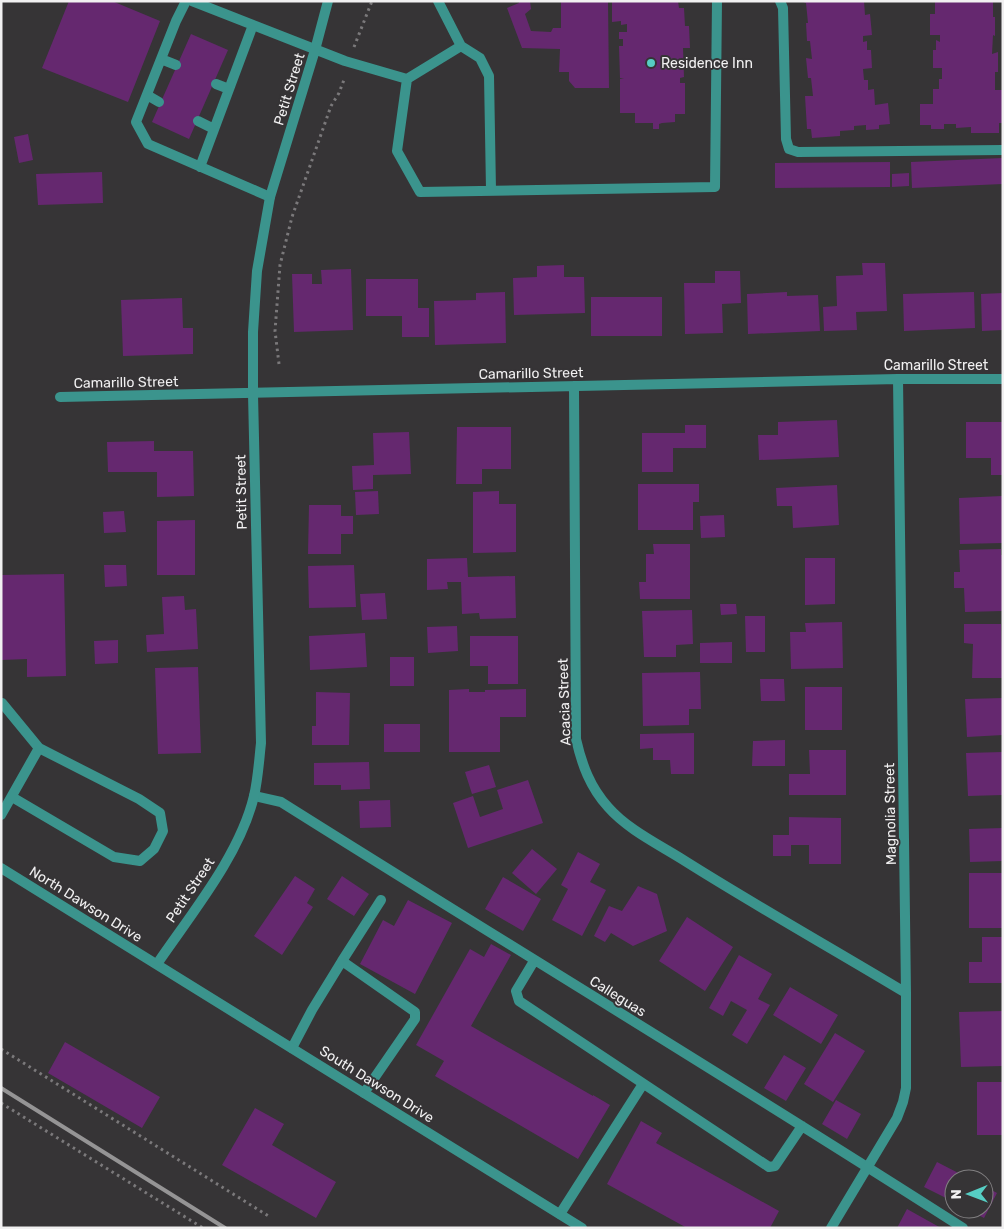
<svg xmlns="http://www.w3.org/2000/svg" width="1004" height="1229" font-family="Rubik,sans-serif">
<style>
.building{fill:#65286f}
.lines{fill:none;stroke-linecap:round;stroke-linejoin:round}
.path{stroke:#7b797b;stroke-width:3;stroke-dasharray:2.5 4;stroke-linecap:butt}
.service{stroke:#3b948d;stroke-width:10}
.minor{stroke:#3b948d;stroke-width:10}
.tertiary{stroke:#3b948d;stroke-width:10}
.rail{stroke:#959495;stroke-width:4}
.poi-dot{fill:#56cec4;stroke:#363436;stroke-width:2}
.labels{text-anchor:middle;stroke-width:4;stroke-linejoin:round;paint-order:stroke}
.poi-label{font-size:14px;fill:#f1f0f1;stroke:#363436;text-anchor:start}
.street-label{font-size:14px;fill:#f1f0f1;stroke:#363436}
</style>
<rect width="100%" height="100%" fill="#363436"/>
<path class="building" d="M69,1H112L160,21L128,102L42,68Z
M519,1H530L531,9L525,14L531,31L551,32L553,28H561V1H608L609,88H575L569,81V72H559L560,49L522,48L507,8L519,3Z
M612,1H678L679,8H684L685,26H689L690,48H683L684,77L680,78V83H685V114H675V122L662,123L659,124V129H653V123H635V113H620V79H624L620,78L619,46H623V39H619V32H627V24L621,25V21L612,22Z
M801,1H864L865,15L870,14L872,35L863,36V42L867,41V50H871L872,68L863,69L864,80H868V90L874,89L875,105L888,103L890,124L879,125V129L866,130V125L854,126V130L840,131V136L812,138L811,129H807L805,96H813L811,78H808L806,58L812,59L810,41H807L806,23H808L806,3Z
M935,1H993V17H995V36L993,35L992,54L998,52V72H995V90H1003V123H999V133H971V127L956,128V124H944V129H931V125H920V104H933V89H939V79H942V68H933V50H936V40L940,42V35H930V14H935Z
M191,34L228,50L189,139L152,122Z
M28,134L33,160L19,163L14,137Z
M1003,158V184L912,188L911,162Z
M890,162V187L775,188V163Z
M102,172L103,203L38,205L36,174Z
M909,173V186L892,187V174Z
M862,263H885L887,311L856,312L857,330L824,331L823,307L837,306L836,276L863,275Z
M564,265V277H584L585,313L514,315L513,278L537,277V266Z
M351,269L353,330L294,332L292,274H312V284H322L321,270Z
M715,271H740L741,303L722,304L723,333L685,334L684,283H715Z
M366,279H418V308H429V337H402V316H366Z
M505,292L506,343L435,345L434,301L476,300V293Z
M787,292V296L818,295L820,331L748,334L747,294Z
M974,292L975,328L904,331L903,294Z
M1003,293V330L982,331L981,294Z
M591,297H662V336H591Z
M182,298L183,328H193V354L123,356L121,300Z
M837,420L839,457L759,460L758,435H778V422Z
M966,422H1003V475H991V458H966Z
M685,425H706V448H673V472H642V433H685Z
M457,427H511V469H482V484H456Z
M409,432L411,474L373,475V489L353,490L352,466L374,465L373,433Z
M154,441V451H193L194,496L157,497V472H108L107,442Z
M638,484H699V502H693V530H638Z
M837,485L839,525L793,528L792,506H777L776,488Z
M378,491L379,514L356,515L355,492Z
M499,491V504H516V552L473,553V492Z
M1002,496L1003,543L960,544L959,498Z
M309,505H341V516H353V534H341V554H308Z
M124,511L126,532L104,533L103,512Z
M724,515L725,537L701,538L700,516Z
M195,520V575H157V521Z
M653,544H690V599H640L639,582H646V554H654Z
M1001,549V555H1003V611L965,612L964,588H954V572H960L959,550Z
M467,558L468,577L515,576L516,618L480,619L479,613L462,614L461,582H447L448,589L427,590V559Z
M805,558H835V604L805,605Z
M104,565H126L127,586L105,587Z
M354,565L356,607L309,608L308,566Z
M64,574L66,676L27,677V659L1,660V575Z
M385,593L387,619L362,620L360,594Z
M184,596L185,610L196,609L198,649L147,652L146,635L164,634L162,597Z
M720,604H736L737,614L721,615Z
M692,610L693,644L676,645V657H644L642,611Z
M745,616H765V652H746Z
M842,622L843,668L791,669L790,632H806L805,623Z
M964,624H1001L1003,678H972L973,644L964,643Z
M457,626L458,651L428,653L427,627Z
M365,633L367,667L310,670L309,636Z
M470,636H518V684H488V666H470Z
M118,640V663L95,664L94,641Z
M732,642V663H700V643Z
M390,657H414V686H390Z
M198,667L201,753L158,754L155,668Z
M700,672L701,709H689V725L643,726L642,673Z
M760,679H784L785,701H761Z
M805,687H842V730H805Z
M469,689V692H485V690L526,689V717H500V752H449V690Z
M316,692L350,693L349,745H312V726H316Z
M1003,698V735L967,737L965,699Z
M384,724H420V752H384Z
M694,733V774H671L670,760H653V748L640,749V734Z
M785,740V766H752L753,741Z
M809,750H846V795H789V774H810Z
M1003,752V795L968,796L966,753Z
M369,762L370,789L341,790V785H314V763Z
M489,765L496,787L472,794L465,772Z
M528,780L543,823L468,848L453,803L473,796L480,817L503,809L497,790Z
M390,800L391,827L360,828L359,801Z
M789,817L841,818V864H809V845H791V856H773V835H789Z
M1003,828V861L970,862L969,829Z
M532,849L557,869L536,894L512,873Z
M578,852L600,864L590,882L606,890L582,936L552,920L568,889L561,885Z
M969,873H1003V928H969Z
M295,876L315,889L307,903L313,907L282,955L254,936Z
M342,876L369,894L354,916L327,899Z
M503,877L541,899L523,931L485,909Z
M638,886L657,894L667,931L633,946L611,933L605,942L594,936L609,906L622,911Z
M408,900L452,923L415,994L360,964L383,920L394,926Z
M687,917L733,947L705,991L659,961Z
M982,937H1003V983H969V962H982Z
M491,944L511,955L471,1026L593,1096V1095L610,1105L578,1159L435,1076L444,1061L416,1045L470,949L484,957Z
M739,955L772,974L758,999L770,1005L747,1044L732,1035L747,1010L731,1001L723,1016L709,1008Z
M790,987L838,1015L821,1044L773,1015Z
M1003,1011V1066L961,1067L959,1012Z
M835,1033L865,1051L833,1102L804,1084Z
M65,1042L160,1097L142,1128L48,1073Z
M784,1055L806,1068L786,1101L764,1088Z
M977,1082H1003V1135H977Z
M836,1100L861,1114L847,1139L822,1124Z
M255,1108L284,1124L272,1145L336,1182L316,1218L222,1165Z
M641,1121L662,1133L656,1143L779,1211L770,1228H687L607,1184Z
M937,1162L970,1179H954V1202L924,1187Z
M984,1186L997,1193L984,1218L967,1209H984Z
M907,1209L941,1228H897Z"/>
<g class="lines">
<path class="path" d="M354,47L372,1
M279,364L275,331L280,265L292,217L331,106L339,93L345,77
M1,1049L270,1217
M1,1103L203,1228"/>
<path class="service" d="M186,1L176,21L136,122L148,144L270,197
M192,1L345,61L407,79L397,151L420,192L715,187L717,1
M780,1L783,8L786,139L789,149L798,152L1003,150
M461,46L480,58L489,76L491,190
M161,59L176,65
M407,79L461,46L438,1
M216,84L229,89
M147,95L159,102
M198,121L214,129
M200,167L253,25
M254,796L281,802C508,945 737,1083 963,1228
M12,797L114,857L140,861L154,849L163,831L160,813L139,799L39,748
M1,815L39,748L2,703
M342,961L381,900
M534,961L516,991L519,1001L769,1167L775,1166L802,1126
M292,1048L312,1010L342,961L415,1012V1019L364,1093
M560,1214L643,1084"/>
<path class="minor" d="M574,386L576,739C582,765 590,787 608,807C628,830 660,845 685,861C758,907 833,949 906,993
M60,397L898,379H1003
M831,1228L897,1118L903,1102L906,1088V993L898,379"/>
<path class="tertiary" d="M1,868L582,1228
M157,964C191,914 240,855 254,796C258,779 259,761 261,743L253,394V332L257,271L270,197L315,50L328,1"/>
<path class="rail" d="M1,1088L225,1228"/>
</g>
<circle class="poi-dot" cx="651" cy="63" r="5"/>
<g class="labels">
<g class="poi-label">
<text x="661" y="68">Residence Inn</text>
</g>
<g class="street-label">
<text transform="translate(289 89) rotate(-73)" y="5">Petit Street</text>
<text x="936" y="370">Camarillo Street</text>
<text transform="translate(531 373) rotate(-1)" y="5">Camarillo Street</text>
<text transform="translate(126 382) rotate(-1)" y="5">Camarillo Street</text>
<text transform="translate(241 492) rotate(-91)" y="5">Petit Street</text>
<text transform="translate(564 702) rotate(-92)" y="5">Acacia Street</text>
<text transform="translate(890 814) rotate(-91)" y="5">Magnolia Street</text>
<text transform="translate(190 890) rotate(-56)" y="5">Petit Street</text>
<text transform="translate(86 904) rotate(32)" y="5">North Dawson Drive</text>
<text transform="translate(618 996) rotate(32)" y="5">Calleguas</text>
<text transform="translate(377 1084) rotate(32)" y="5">South Dawson Drive</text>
</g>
</g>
<rect width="1004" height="1229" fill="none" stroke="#f1f0f1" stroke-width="5"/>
<g transform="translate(969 1194) rotate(269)"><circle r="24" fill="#363436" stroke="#817f81"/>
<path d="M0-4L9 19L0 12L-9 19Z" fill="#56cec4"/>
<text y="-8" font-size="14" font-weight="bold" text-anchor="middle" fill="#f1f0f1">N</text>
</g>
</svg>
